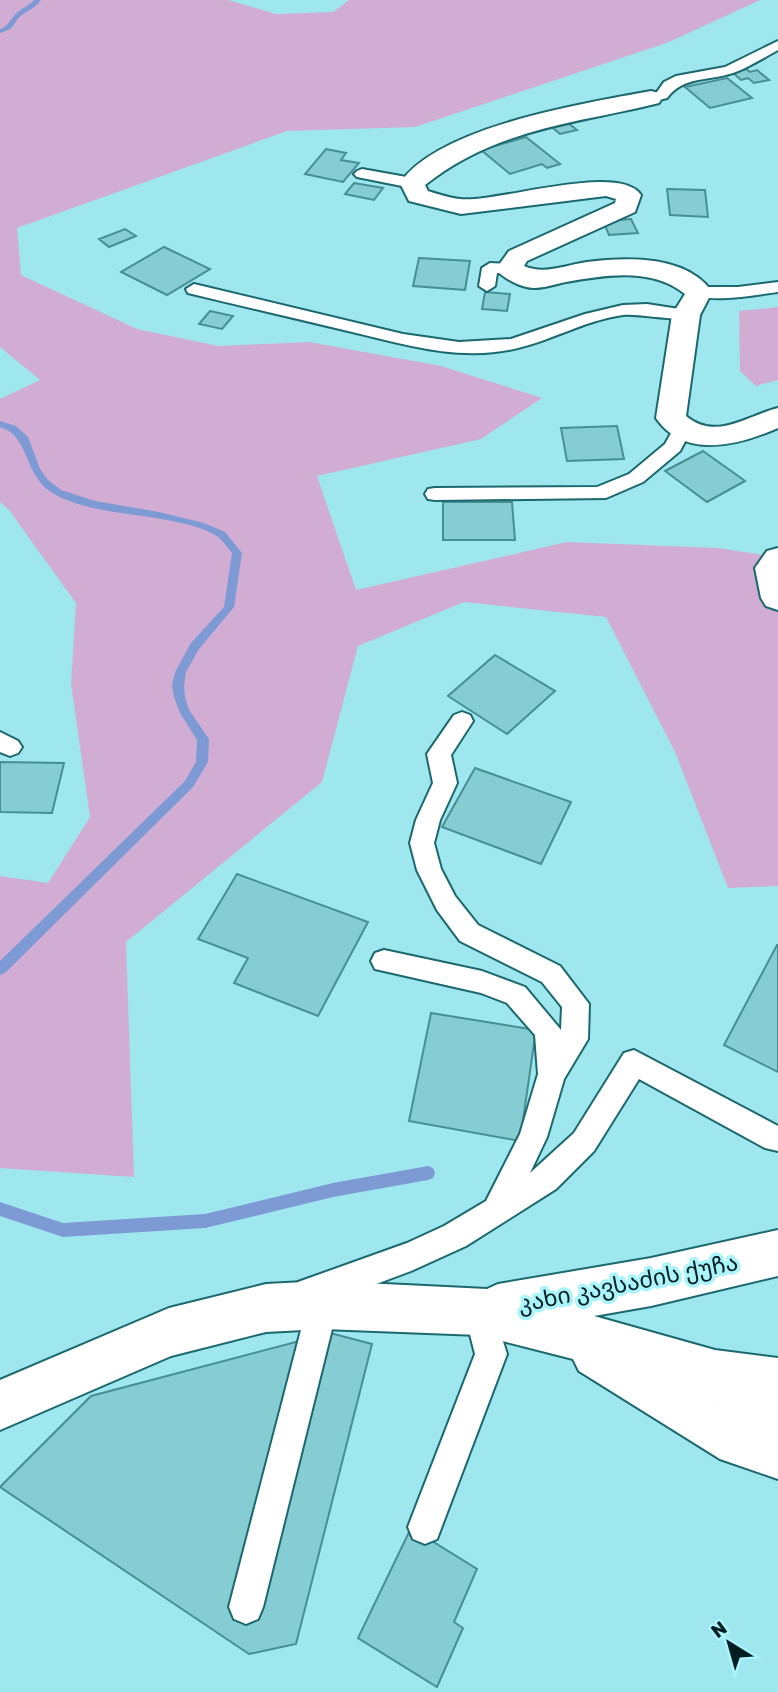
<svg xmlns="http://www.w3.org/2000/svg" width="778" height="1692" font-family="Rubik,'Noto Sans Georgian',sans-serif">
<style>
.green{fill:#d1add4}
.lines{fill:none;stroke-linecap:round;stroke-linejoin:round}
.stream{fill:#7d9ad5;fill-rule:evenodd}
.building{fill:#85ccd3;stroke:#478e95;stroke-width:2}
.lane-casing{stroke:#1b686e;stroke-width:4}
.street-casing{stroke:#1b686e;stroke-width:4}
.lane{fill:#fff;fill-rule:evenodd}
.street{fill:#fff;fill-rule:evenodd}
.labels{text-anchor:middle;stroke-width:7;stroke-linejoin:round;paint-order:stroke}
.near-street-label{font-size:23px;fill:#011f22;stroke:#acf4fb}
</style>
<rect width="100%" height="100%" fill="#9fe7ee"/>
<path class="green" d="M0,0H228L276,14L333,12L349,0H760L669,42L415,127L287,131L17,228L21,275L137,329L218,346L309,342L441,366L542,398L481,439L317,476L356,590L567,542L718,548L778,557V886L728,888L675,752L606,617L464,602L358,646L322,782L126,942L134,1177L0,1168V876L48,883L90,817L71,684L76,603L9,510L0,502V399L40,380L0,347Z
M778,307V380L756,386L740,371L739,311Z"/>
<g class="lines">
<path class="stream" d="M34,0H41C33,10 31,8 22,15C11,23 18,28 0,33V29C9,26 8,22 14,16C19,9 28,7 34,0Z
M0,421L16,426L28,437L40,469L48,480L61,490L95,501L159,512L204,523L225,532L242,553L234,607L199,649L186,672L184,685L185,697L189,710L209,739L208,762L193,787L5,973L0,975V961L185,781L196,762L197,740L180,713L174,697L172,685L175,672L191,643L224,607L232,553C228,548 223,541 218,537C205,528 187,524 172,521C134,513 91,513 56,495C22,478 32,437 0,427Z
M428,1166L433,1168L435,1173L433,1178L428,1180L333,1197L205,1228L63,1237L0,1216V1202L63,1223L205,1214L333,1183Z"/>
</g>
<path class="building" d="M746,69L750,72L757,70L769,80L754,83L748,78L741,80L732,72Z
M727,78L752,98L710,108L685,87Z
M564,120L577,130L560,134L548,124Z
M526,137L560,164L547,168L542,164L510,174L481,150Z
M326,149L346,153L341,160L359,163L343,182L305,174Z
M354,183L383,188L374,200L345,194Z
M667,189L705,190L708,217L670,215Z
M631,219L638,233L609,235L603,221Z
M125,229L136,236L109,247L99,239Z
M164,247L210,269L167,295L121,272Z
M419,258L470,261L465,290L413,286Z
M485,292L510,294L507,311L482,309Z
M210,311L233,316L222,329L199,324Z
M617,426L624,459L567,461L561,428Z
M703,451L741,478L745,481L707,502L665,471Z
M443,502H512L515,540H443Z
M495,655L555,691L507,734L448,696Z
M0,762L64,763L52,813L0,812Z
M475,768L571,802L541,864L442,827Z
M237,874L368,922L318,1016L234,983L248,958L198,939Z
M777,945H778V1072L724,1045Z
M431,1013L536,1030L520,1141L409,1121Z
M330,1333L372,1344L296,1644L249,1654L0,1487L91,1396Z
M411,1528L477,1569L454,1622L463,1628L437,1687L358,1638Z"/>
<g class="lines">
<g class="lane-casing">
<path id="lane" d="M778,41V50C763,58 748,68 733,73C709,81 683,76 667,98L651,102L644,98L657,92L664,82L676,76L725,67Z
M362,169L412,178L420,183L412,188L357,177L354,174L357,171Z
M490,263L509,264L517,269L509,274L497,273L495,286L487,291L479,286L482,268Z
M778,282V292C760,294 703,305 691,292L699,287H738Z
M194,284L403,334L459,342L511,339L585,314L623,305L647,304L692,311L695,315C687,324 639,313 623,315C579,321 540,348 495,352C446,358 396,342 348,331C295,318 241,306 188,293L186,289Z
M682,424L691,430L680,451L643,482L606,498L435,500L428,499L425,494L428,489L435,488L597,487L629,474L665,444L675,426Z
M462,712L470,715L473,721L451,755L457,783L440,820L434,843L441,869L455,896L478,925L560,966L589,1004L588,1039L564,1079L547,1137L530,1173L574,1133L624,1053L634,1050L778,1126V1151L765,1148L639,1079L594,1151L556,1189L466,1246L411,1271L336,1299L338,1305L263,1607L258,1619L246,1624L234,1619L229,1607L307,1307L298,1304L294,1293L298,1282L407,1243L444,1226L486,1201L520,1134L538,1074L535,1035L507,1003L481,993L375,969L371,961L375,953L384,950L482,971L525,987L561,1030L562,1007L542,982L460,941L437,910L417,870L410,843L416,820L433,783L427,754L454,715Z
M0,732L18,741L22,747L18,753L10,756L0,752Z
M479,1296L490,1300L507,1354L437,1539L425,1544L413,1539L408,1527L475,1354L464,1311L468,1300Z
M723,1366C744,1375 757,1393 778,1401V1433C751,1424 719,1410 707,1382L712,1371Z"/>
</g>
<g class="street-casing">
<path id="street" d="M651,91L659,93L662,98L659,103C574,124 497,128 425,185L428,191C438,194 449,198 460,199C497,203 619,162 641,195L635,212L527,261L524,266C544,275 566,265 587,262C627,257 687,255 712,292L700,315L686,416C716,441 746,416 778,408V428C739,445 685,460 656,418L672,315L685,294C652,267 605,275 566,282C556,284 544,288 534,288C522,288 502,278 496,269L509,251L615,203L616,199L606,196L461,214L409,201L400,183C439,126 586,103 651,91Z
M778,548V610L766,606L761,598L755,568L767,551Z
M778,1230V1276L651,1306L594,1316L715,1350L778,1358V1408L719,1400L749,1419L778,1427V1479L720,1459L579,1371L573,1359L479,1335L323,1329L266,1332L171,1356L0,1430V1380L169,1308L266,1284L323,1281L487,1289L498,1284L651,1258Z"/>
</g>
<use href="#lane" class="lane"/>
<use href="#street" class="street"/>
</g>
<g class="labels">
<g class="near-street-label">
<text transform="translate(628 1283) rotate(-11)" y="8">კახი კავსაძის ქუჩა</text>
</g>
</g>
<g transform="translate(729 1643) rotate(323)" stroke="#acf4fb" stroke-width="5" paint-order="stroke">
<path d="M0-5L12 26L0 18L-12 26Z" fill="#011f22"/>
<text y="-10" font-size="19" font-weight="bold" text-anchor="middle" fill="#011f22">N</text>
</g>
</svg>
